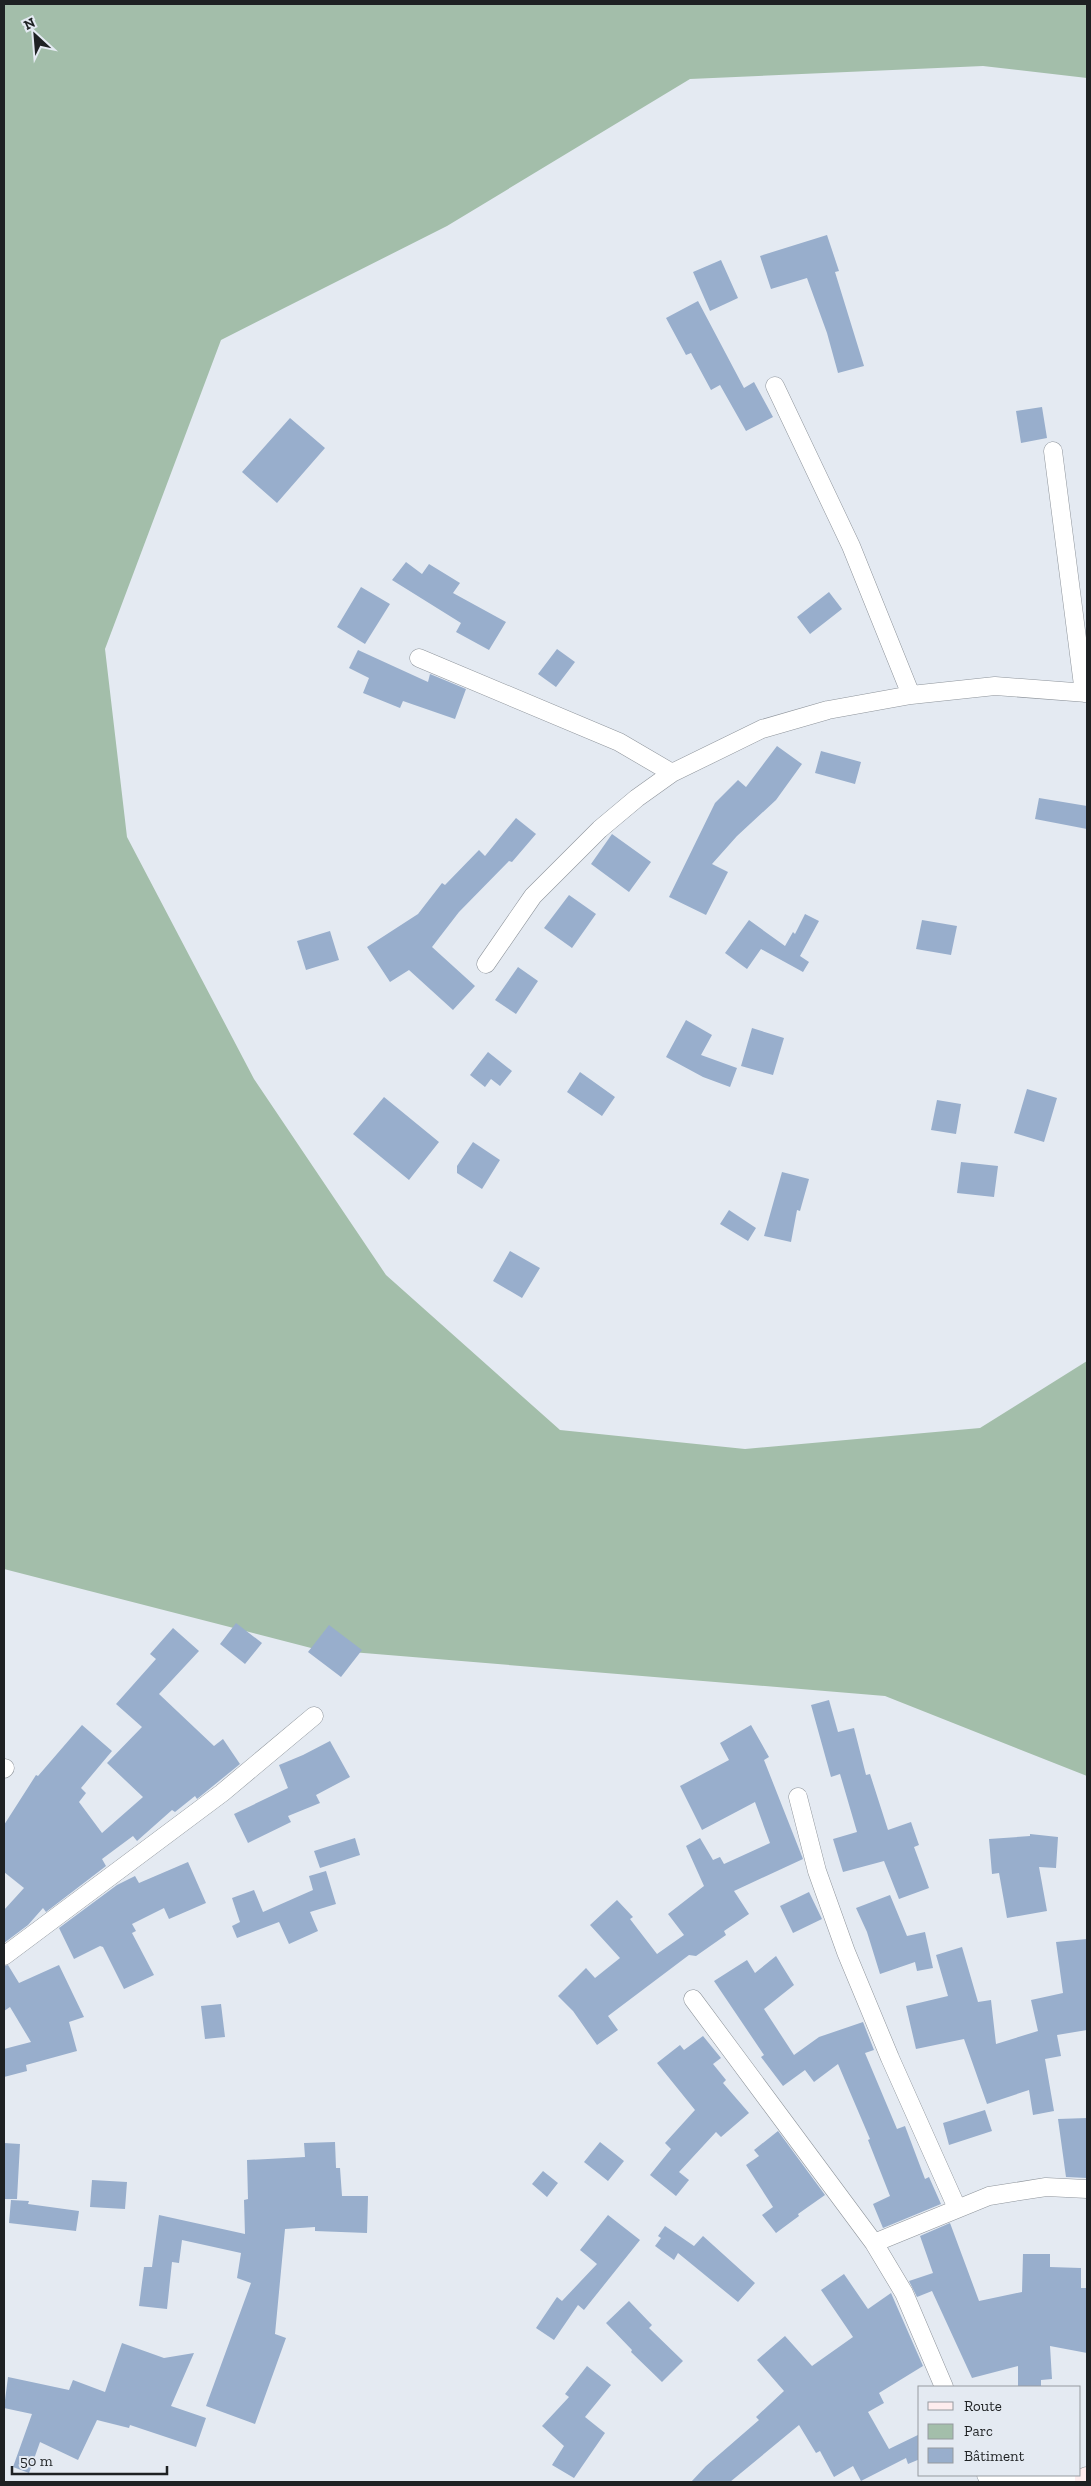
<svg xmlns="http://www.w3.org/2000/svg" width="1091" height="2486" font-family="'Zilla Slab',serif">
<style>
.green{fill:#a3beaa}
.building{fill:#98aecc}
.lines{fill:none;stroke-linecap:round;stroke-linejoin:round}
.street-casing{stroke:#8e949b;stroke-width:19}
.secondary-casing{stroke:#8e949b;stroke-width:25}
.street{stroke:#fff;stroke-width:18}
.secondary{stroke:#feedee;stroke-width:24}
</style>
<rect width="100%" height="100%" fill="#e4eaf2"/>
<path class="green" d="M4,4H1087V78L983,66L690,79L447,226L221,340L105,649L127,837L254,1079L386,1275L560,1430L745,1449L980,1428L1087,1361V1776L885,1696L315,1649L4,1569Z"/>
<path class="building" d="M827,235L839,271L835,272L864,366L838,373L827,333L807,278L771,289L760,256Z
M721,260L738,298L710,311L693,272Z
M698,301L744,388L754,382L773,417L746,431L720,385L711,390L691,353L686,355L666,318Z
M1042,407L1047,438L1021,443L1016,411Z
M290,418L325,448L277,503L242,472Z
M406,562L422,574L429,564L460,583L453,593L506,622L489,650L456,632L461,623L392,580Z
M361,587L390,604L365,644L337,627Z
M829,592L842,609L810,634L797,617Z
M557,649L575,662L556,687L538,674Z
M358,650L428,682L430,674L466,689L455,719L403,701L400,708L363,693L369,678L349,668Z
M777,746L802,764L776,800L737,836L712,864L728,872L706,915L669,897L715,803L738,780L746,787Z
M821,751L861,762L855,784L815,773Z
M1039,798L1087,806V829L1035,819Z
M516,818L536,834L512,862L509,861L459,912L432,947L475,986L453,1010L409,970L390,982L367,947L418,914L442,883L445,885L479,850L485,856Z
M612,834L651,862L629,892L591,864Z
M569,895L596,914L572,948L544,928Z
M805,914L819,921L800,956L809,962L803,972L761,949L747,969L725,953L749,920L785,946L793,932L795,934Z
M922,920L957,926L951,955L916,949Z
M330,931L339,960L306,970L297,941Z
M518,967L538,981L516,1014L495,1000Z
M686,1020L712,1035L701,1055L737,1068L730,1087L703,1077L666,1057Z
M752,1028L784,1038L773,1075L741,1066Z
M488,1052L512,1071L500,1086L491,1079L485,1087L470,1075Z
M580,1072L615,1097L602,1116L567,1092Z
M1027,1089L1057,1098L1044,1142L1014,1133Z
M384,1097L439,1142L409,1180L353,1134Z
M937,1100L961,1104L956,1134L931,1130Z
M473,1142L500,1160L482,1189L457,1173V1166Z
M961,1162L998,1166L994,1197L957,1193Z
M782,1172L809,1179L800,1211L797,1210L791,1242L764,1236Z
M729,1210L756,1228L748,1241L720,1224Z
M510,1251L540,1268L522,1298L493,1281Z
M236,1623L262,1643L245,1664L220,1644Z
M329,1625L362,1650L341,1677L308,1652Z
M173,1628L199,1651L159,1694L214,1746L223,1739L240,1764L197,1799L195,1796L175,1812L172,1810L137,1841L133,1836L102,1859L106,1866L46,1912L43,1908L28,1925L4,1943V1910L24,1888L4,1872V1825L36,1775L38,1776L82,1725L112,1751L81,1788L86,1793L79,1802L102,1833L143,1797L107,1763L142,1727L116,1704L156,1659L150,1654Z
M829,1700L838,1732L854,1728L866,1775L870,1774L888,1830L911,1822L919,1845L914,1847L929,1888L899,1899L884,1861L843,1872L833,1839L857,1832L840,1774L831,1777L811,1705Z
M751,1725L769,1757L764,1760L803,1859L734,1891L749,1914L724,1931L726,1935L696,1956L689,1955L608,2016L618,2030L597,2045L573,2011L558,1996L586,1968L595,1978L620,1958L590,1925L617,1900L633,1917L630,1919L657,1954L684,1935L668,1914L704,1886L686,1846L700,1838L713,1860L720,1857L724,1864L770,1843L755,1802L702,1830L680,1786L729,1760L720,1743Z
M330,1741L350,1777L316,1795L320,1803L288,1816L291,1822L248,1843L234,1814L288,1788L279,1765L303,1755Z
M1030,1834L1058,1837L1056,1868L1039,1867L1047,1911L1007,1918L999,1873L992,1874L989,1839L1030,1836Z
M355,1838L360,1855L320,1868L314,1851Z
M188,1862L206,1903L169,1919L164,1908L132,1924L136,1931L132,1933L154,1975L124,1989L103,1947L100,1946L74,1959L59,1928L117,1885L135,1876L139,1883Z
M326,1871L336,1904L310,1912L318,1931L289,1944L279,1922L237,1938L232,1926L240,1922L232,1898L254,1890L263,1912L313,1890L309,1876Z
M809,1892L822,1919L793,1933L780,1906Z
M890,1895L907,1936L925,1932L933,1968L917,1971L915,1962L880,1974L867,1932L856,1908Z
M1087,1939V2030L1057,2035L1061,2056L1045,2059L1054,2111L1033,2115L1029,2090L987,2104L964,2039L916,2049L906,2006L948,1996L936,1955L962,1947L978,2002L991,2000L996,2044L1038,2031L1031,2000L1063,1993L1056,1942Z
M776,1956L794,1985L764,2009L794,2055L819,2037L863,2022L874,2050L865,2053L897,2129L905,2126L925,2179L929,2177L941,2204L883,2228L873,2204L890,2196L868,2140L870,2139L838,2064L814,2082L805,2070L783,2086L761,2057L764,2055L714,1981L747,1960L755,1973Z
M8,1965L19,1983L59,1965L84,2017L69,2022L77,2051L26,2065L27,2071L4,2077V2049L31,2042L10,2007L4,2011V1966Z
M221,2004L225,2037L205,2039L201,2006Z
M703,2036L721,2058L713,2064L726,2080L723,2083L749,2113L721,2137L716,2132L679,2172L689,2180L676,2196L650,2175L671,2149L665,2143L695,2110L657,2063L680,2045L684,2050Z
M985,2110L992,2131L949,2145L943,2123Z
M1087,2118V2178L1066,2177L1058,2119Z
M778,2131L825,2195L798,2214L799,2216L776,2233L762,2215L773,2207L746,2165L759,2156L754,2150Z
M335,2142L336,2168H340L342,2196H368L367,2233L315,2231V2227L285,2229L275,2334L286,2338L255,2424L206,2406L251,2283L237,2278L241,2253L182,2240L179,2263L172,2262L167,2309L139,2306L144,2267H152L159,2215L245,2234L244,2200L248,2199L247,2160L305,2157L304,2143Z
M600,2142L624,2161L608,2181L584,2162Z
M4,2143L20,2144L17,2199H4Z
M543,2171L558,2183L547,2197L532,2184Z
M92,2180L127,2182L125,2209L90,2207Z
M11,2200L29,2201L28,2204L79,2211L76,2231L9,2223Z
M608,2215L640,2240L584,2310L578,2305L554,2340L536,2328L557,2297L562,2301L597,2264L580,2250Z
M950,2223L979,2301L1022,2292L1023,2254H1050V2267L1081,2268V2288H1087V2353L1050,2346L1052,2379L1041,2380V2387H1018V2366L972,2378L932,2291L917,2297L909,2281L933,2273L920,2236Z
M665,2226L694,2246L703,2236L755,2283L738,2302L678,2253L674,2260L655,2246L661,2238L658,2236Z
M844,2274L868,2309L891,2293L923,2366L879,2393L884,2403L868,2412L889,2449L920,2434V2459L908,2464L906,2458L861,2481L853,2466L834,2477L820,2451L816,2453L799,2425L730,2482H691L706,2466L759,2420L756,2417L784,2391L757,2360L785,2336L812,2366L853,2337L821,2290Z
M629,2301L652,2325L649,2328L683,2361L662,2382L631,2352L632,2350L606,2323Z
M122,2343L164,2358L194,2353L171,2406L206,2418L196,2447L130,2425L129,2428L97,2420L78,2460L40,2442L29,2473L13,2467L32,2414L4,2408L8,2377L69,2390L73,2380L105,2392Z
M587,2366L611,2385L585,2417L605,2433L574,2478L552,2465L564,2446L542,2426L569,2397L565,2394Z"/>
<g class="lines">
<g class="street-casing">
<path id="street" d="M775,386L851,546L911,695
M1053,451L1084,693
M419,658L619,742L672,773
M486,964L533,896L600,829L637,798L672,773L762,729L828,710L911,695L995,686L1087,693
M4,1769L5,1768
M798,1797L817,1871L846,1952L890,2058L957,2208
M4,1956L222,1793L314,1716
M693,1999L874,2243L904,2293L944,2387
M874,2243L989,2196L1046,2187L1087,2189
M986,2475L1087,2482"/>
</g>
<g class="secondary-casing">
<path id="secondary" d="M1087,2482V2479"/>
</g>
<use href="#street" class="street"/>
<use href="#secondary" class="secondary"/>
</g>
<rect width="1091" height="2486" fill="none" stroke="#1e2123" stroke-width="10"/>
<rect x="918" y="2386" width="162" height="90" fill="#e4eaf2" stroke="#959a9f"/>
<rect x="928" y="2402" width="25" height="8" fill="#feedee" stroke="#959a9f"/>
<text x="964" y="2411" font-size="15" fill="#1e2123">Route</text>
<rect x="928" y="2424" width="25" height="15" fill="#a3beaa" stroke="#959a9f"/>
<text x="964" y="2436" font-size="15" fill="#1e2123">Parc</text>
<rect x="928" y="2448" width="25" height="15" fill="#98aecc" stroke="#959a9f"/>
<text x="964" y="2461" font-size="15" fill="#1e2123">Bâtiment</text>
<g transform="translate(35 35) rotate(334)" stroke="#e4eaf2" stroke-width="4" paint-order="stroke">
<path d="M0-4L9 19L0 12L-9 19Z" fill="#1e2123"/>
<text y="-8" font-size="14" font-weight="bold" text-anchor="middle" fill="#1e2123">N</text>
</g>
<path d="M12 2466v8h155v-8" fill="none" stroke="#1e2123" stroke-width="2.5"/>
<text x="20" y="2466" font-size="15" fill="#1e2123" stroke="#e4eaf2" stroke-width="4" paint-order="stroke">50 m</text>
</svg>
